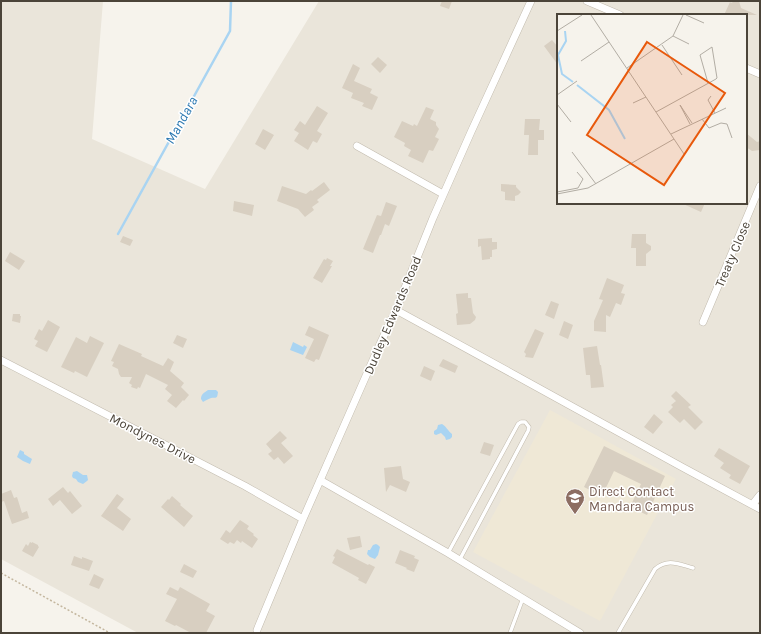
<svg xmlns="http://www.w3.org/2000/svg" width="761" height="634" font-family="Karla,sans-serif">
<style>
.residential{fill:#eae5da;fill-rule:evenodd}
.education{fill:#efe8d6}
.water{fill:#a9d4f2}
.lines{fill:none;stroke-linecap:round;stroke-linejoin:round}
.stream{stroke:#a9d4f2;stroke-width:2.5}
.building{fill:#d8cfc1}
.lane-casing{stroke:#c2bbae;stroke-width:4.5}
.street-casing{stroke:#c2bbae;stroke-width:8}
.path{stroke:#c4b79f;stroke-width:1.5;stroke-dasharray:2 2;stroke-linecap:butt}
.lane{stroke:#fff;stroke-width:3.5}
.street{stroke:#fff;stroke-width:7}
.labels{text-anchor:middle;stroke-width:3;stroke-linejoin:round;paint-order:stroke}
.street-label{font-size:13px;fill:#4b4439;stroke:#fff}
.education-label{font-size:13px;fill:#785e54;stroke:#fff;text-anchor:start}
.water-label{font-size:14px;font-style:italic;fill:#2e7ab2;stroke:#fff}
.inset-river{fill:none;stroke:#a9d4f2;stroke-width:2}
.inset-road{fill:none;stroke:#b2ada4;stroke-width:1}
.view{fill:#e8590c;fill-opacity:0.15;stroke:#e8590c;stroke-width:2}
.inset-edge{fill:none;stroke:#4b4439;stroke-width:2}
</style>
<rect width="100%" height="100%" fill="#f6f3ec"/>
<path class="residential" d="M1,1H103L92,139L205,189L319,1H760V633H138L1,559ZM558,15H746V203H558Z"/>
<path class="education" d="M550,410L676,479L600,621L473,552Z"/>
<path class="water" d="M293,342L303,347L304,345L307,347L303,355L290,350Z
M208,390H216L218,392C217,400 216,397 211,398C208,399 205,401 203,402L201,399C201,394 204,393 208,390Z
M442,424C446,426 448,431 452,434V437L450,439L446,440L445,437L441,433L436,435L434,434V431L437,429L438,425Z
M20,450L24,452V454L32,459L30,464L23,461L17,457Z
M77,471L83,475H87L88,480L87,481L83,484L78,482L76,479L73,478L72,476L73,472Z
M376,544L378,545L380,547L378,555L375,559L370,557L367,554L368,550H370L373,545Z"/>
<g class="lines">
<path class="stream" d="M118,234L230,31L231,1"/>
</g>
<path class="building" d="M442,1H452L449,9L440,6Z
M735,1H739L741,8L757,15H724L730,2L731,3Z
M552,40L558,47V65L544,46Z
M378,57L387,65L380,73L371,64Z
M353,64L360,68L354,81L372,89L370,93L378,97L372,110L362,106L364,103L351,98L353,93L342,88Z
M317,106L328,113L317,131L322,134L317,143L313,141L308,150L294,141L299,133L294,130L300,121L305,125Z
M426,107L434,110L430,119L436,122V125L439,129L435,137L439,139L433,151L429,150L423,163L408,156L411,150L404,146L405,143L394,137L402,121L413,126L414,124L417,126Z
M525,119H540L539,130H544V140H538V155H528L529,135H524Z
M263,129L274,135L265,150L255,144Z
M746,133L757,142L760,141V150L752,151L746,147Z
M324,182L330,190L317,200L319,202L312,207L314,210L305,217L298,209L277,201L282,186L306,194L311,190L312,191Z
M501,184L516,185V187L521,192L518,195L515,196V201L505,200V192L501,191Z
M234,201L254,205L252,216L233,211Z
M386,202L397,206L389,226L385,224L381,235H380L373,253L363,249L377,215L381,216Z
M681,203H705L701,212Z
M632,234H646V243L651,246V250L646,254V266H636V248H631Z
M123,236L133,240L130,246L120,242Z
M492,238V242H497V249L492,250V257H490V259L482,260L481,246L478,247V239Z
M10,252L25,261L19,270L5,261Z
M327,258L333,261L330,266H332L322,283L313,278L324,259L326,260Z
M607,278L624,285L621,293L625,294L621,305L616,303L610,317L606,315V332L594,331V321L603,300L599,299Z
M468,293V298H471L473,313L476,317L475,320L470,324L457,325L456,314L458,313L456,294Z
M551,301L559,304L554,319L545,315Z
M13,314H20V316H21L20,323L12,321Z
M48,320L60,327L47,352L35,346L38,341L34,339L39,329L42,331Z
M564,321L573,325L568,339L559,335Z
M309,326L329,335L319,360L316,359L314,362L305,358L314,339L305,335Z
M535,329L544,333L533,358L525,357L526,354L524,352Z
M177,335L187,339L183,348L173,343Z
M90,336L104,343L87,377L75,371L74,373L61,367L76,337L87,343Z
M119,344L142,354L141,356L163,366L168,358L174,362L170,371L184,383L181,387L189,395L184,401L183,400L176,408L167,401L172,395L165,389L168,385L146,374L140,388L138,387L137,389L131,387L132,385L129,383L132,377H121L119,374L118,369L112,366L114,362L111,361Z
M597,346L600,365H601L604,387L591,388L590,375H586L583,348Z
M443,359L458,366L455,373L439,366Z
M424,366L435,371L431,381L420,376Z
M676,391L691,405L688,407L703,422L695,430L684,419L680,423L668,412L673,407L671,405L676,401L671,396Z
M654,414L663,422L653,434L644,427Z
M280,431L287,438L281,443L293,456L284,464L278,457L274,460L268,454L272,451L266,444Z
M484,442L494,445L490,456L480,453Z
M604,446L665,476L647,515L630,507L641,484L614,471L602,496L584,487Z
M719,448L750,466L740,484L729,478L731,475L720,468L724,463L714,456Z
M401,466L403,479L410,482L406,492L390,485L386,492L384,468Z
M63,487L68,493L70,491L82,506L72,514L60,500L53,506L48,499Z
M11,490L14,498L17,497L22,513L27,511L29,518L12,524L4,501L1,502V494Z
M117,494L124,499L117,508L131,519L123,531L101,516Z
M172,496L181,504L180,505L193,516L184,527L161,507L168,499L169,500Z
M240,520L249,526L247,529L254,534L253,535L258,539L252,548L242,541L241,543L237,540L234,544L230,542L228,544L220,539L226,530L230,533Z
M360,536L362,547L350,550L347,538Z
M30,542L32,543V542L38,545V546L39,547L33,557L22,551L26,544L28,546Z
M337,549L368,565L369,564L375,567L366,584L358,580L359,578L332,563L335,557L333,556Z
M400,550L415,556L414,558L419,560L414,572L406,569L407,568L395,563Z
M74,556L82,559V557L93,561L89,571L71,565Z
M184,564L197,571L193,578L180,572Z
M94,574L104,579L99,589L89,585Z
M170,587L178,591L180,587L210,604L206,611L215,616L206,633H191L176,625L175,626L165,621L177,599L166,594Z"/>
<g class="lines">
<g class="lane-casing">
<path id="lane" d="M448,553L518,424L521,422H525L529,427L528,431L460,559
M510,633L523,598
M618,633L655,569C668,558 678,564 693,568"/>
</g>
<g class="street-casing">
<path id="street" d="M587,1L620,15
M746,68L760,74
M357,146L443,194
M396,310L513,374L682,467L760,509
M703,322L760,186
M1,360L245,486L303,519
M320,480L448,553L580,633
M753,504L760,495
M257,630L303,519L380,344L396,310L433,218L471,132L531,1"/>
</g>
<path class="path" d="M1,573L110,633"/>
<use href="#lane" class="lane"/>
<use href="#street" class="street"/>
</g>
<defs>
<g id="school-pin" transform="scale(1)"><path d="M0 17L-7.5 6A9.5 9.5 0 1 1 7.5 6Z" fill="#8d6e63" stroke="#fff"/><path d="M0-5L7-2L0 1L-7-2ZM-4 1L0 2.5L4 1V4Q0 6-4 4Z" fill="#fff"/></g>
</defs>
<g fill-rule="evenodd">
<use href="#school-pin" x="575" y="498"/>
</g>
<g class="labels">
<g class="street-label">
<text transform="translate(732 254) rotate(-67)" y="5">Treaty Close</text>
<text transform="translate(392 315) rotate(-67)" y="5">Dudley Edwards Road</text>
<text transform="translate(153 438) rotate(27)" y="5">Mondynes Drive</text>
</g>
<g class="education-label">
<text x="589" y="496">Direct Contact<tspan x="589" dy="15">Mandara Campus</tspan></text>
</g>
<g class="water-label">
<text transform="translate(181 120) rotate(-61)" y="5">Mandara</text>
</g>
</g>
<g transform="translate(557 14)">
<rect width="190" height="190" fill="#f6f3ec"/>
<path class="inset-river" d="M8,17L9,27L1,41L5,60L16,68M20,71L52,96L68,125"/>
<path class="inset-road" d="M34,1L127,140M129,1L147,9M0,17L25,1M116,22L132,30M105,31L125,61M24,47L52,28M70,54L116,22L126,1M0,81L20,67M154,82L151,86L158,99M76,89L89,83M0,90L14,108M99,98L159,65L160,64L155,33L143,41L151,69M145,105L152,114L164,109L170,110L175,124M133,110L123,91L135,109M114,120L169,94M15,138L39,170M0,178L21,174L26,165L20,158M0,180L31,174L117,125"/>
<path class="view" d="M90,28L168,79L107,171L30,121Z"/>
<rect width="190" height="190" class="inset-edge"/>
</g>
<rect width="761" height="634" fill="none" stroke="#4b4439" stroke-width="4"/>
</svg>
